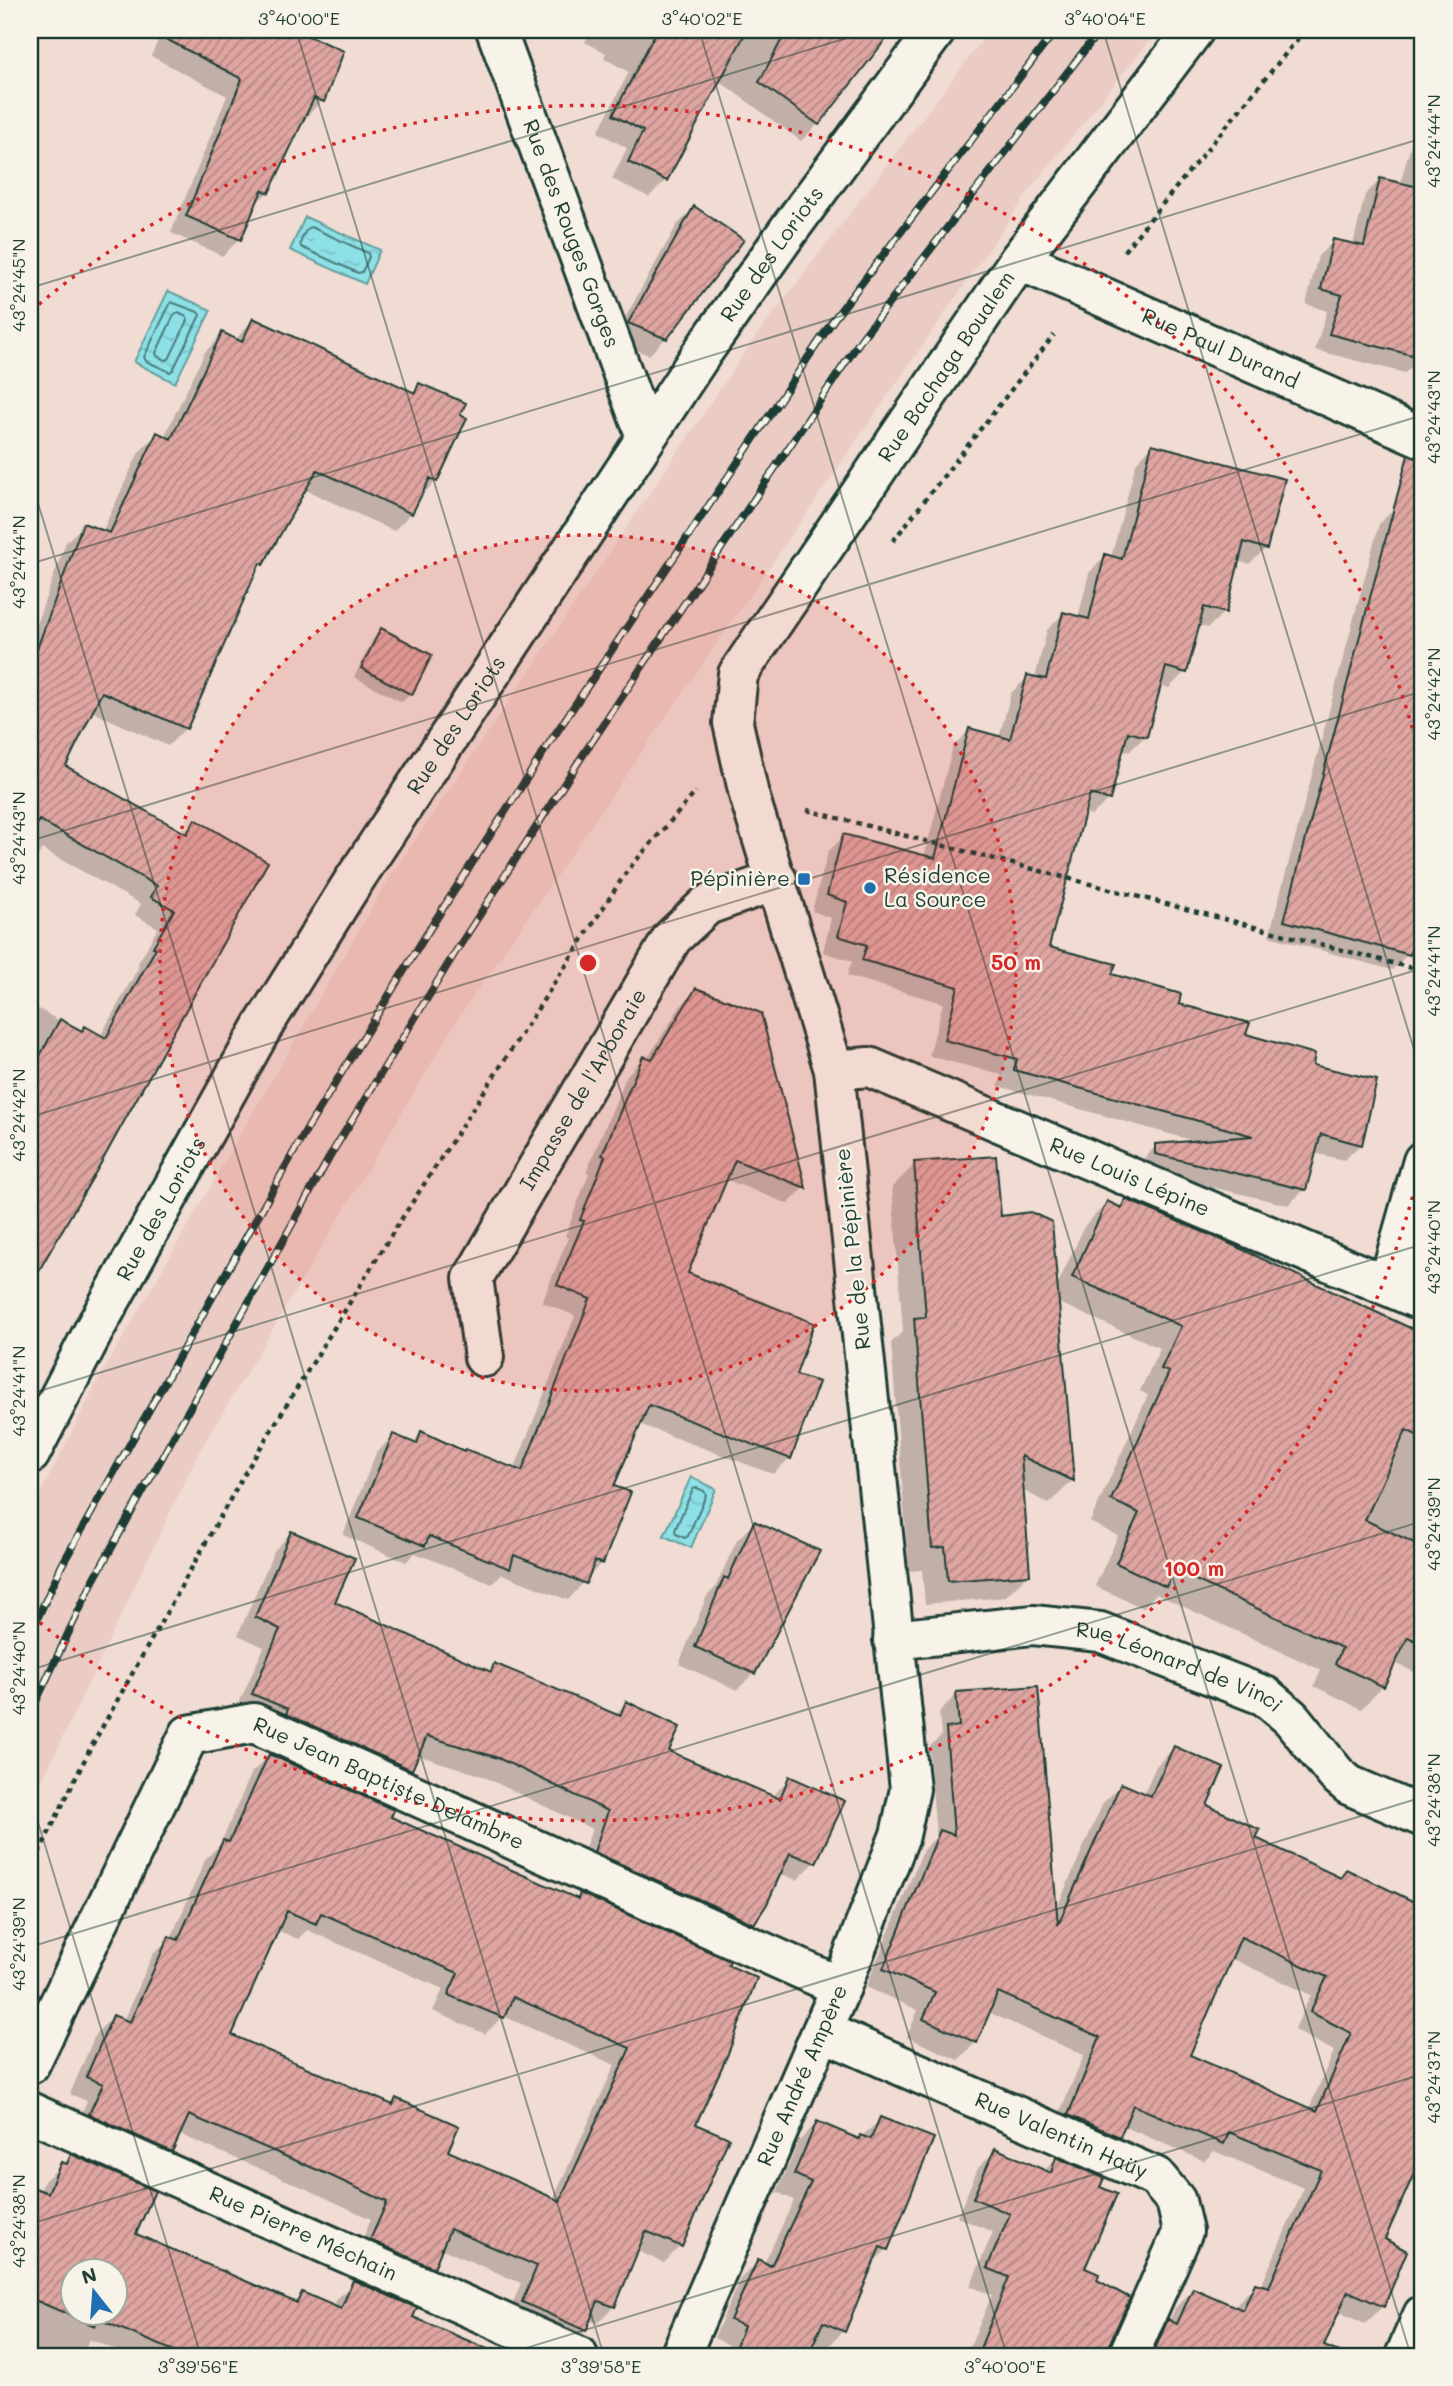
<svg xmlns="http://www.w3.org/2000/svg" width="1453" height="2386" font-family="Mali,sans-serif">
<style>
.built{fill:#ebccc4}
.water{fill:url(#water-ripples);stroke:#629f9f;stroke-width:2}
.shadow{fill:#0003;fill-rule:evenodd}
.lines{fill:none;stroke-linecap:round;stroke-linejoin:round}
.shore{stroke:#4b7e7c;stroke-width:2}
.building{fill:url(#building-hatch);stroke:#1f3d34;stroke-width:2;fill-rule:evenodd}
.minor-casing{stroke:#1f3d34;stroke-width:44}
.path{stroke:#1f3d34;stroke-width:4.5;stroke-dasharray:5 5;stroke-linecap:butt}
.minor{stroke:#f7f3e8;stroke-width:38}
.rail-casing{stroke:#1f3d34;stroke-width:8}
.rail{stroke:#f7f3e8;stroke-width:5;stroke-dasharray:16;stroke-linecap:butt}
.ticks{fill:none;stroke:#1f3d34;stroke-width:2;stroke-opacity:0.45}
.ring{fill:none;stroke:#d62828;stroke-width:3.5;stroke-dasharray:3.5 7}
.poi-dot{fill:#1f6fb2;stroke:#f7f3e8;stroke-width:2.5}
.labels{text-anchor:middle;stroke-width:5;stroke-linejoin:round;paint-order:stroke}
.street-label{font-size:21px;fill:#1f3d34;stroke:#f7f3e8}
.poi-label{font-size:21px;fill:#1f3d34;stroke:#f7f3e8;text-anchor:start}
.centre{fill:#d62828;stroke:#f7f3e8;stroke-width:3.5}
.ring-label{font-size:21px;text-anchor:middle;font-weight:bold;fill:#d62828;stroke:#f7f3e8;stroke-width:5;stroke-linejoin:round;paint-order:stroke}
.neatline{fill:none;stroke:#1f3d34;stroke-width:2.5}
.ticks-label{font-size:18px;text-anchor:middle;fill:#1f3d34}
</style>
<defs>
<pattern id="water-ripples" width="26" height="14" patternUnits="userSpaceOnUse" patternTransform="scale(1.75)"><rect width="26" height="14" fill="#8ee0e7"/><path d="M2 4q2-2 4 0t4 0M15 11q2-2 4 0t4 0" fill="none" stroke="#7ac1c7"/></pattern>
<pattern id="building-hatch" width="6" height="6" patternUnits="userSpaceOnUse" patternTransform="scale(1.75)"><rect width="6" height="6" fill="#dfa5a1"/><path d="M-1 1l2-2M0 6l6-6M5 7l2-2" fill="none" stroke="#b48884"/></pattern>
</defs>
<rect width="100%" height="100%" fill="#f0dcd3"/>
<filter id="ink" filterUnits="userSpaceOnUse"><feTurbulence type="fractalNoise" baseFrequency=".0143" numOctaves="2"/><feDisplacementMap in="SourceGraphic" scale="14" xChannelSelector="R" yChannelSelector="G"/><feConvolveMatrix kernelMatrix="1 2 1 2 8 2 1 2 1" color-interpolation-filters="sRGB"/></filter>
<g filter="url(#ink)">
<path class="built" d="M990,30H1158L1036,181L459,1017L198,1454L30,1806V1514L97,1382L388,880L754,339Z"/>
<path class="water" d="M305,217L380,250L365,284L290,250Z
M168,291L211,310L175,383L134,362Z
M691,1477L716,1489L691,1548L664,1536Z"/>
<path class="shadow" d="M163,30H292L342,52L322,101L305,118L303,117L268,192L253,206L239,239L223,256L171,233L227,96L151,56Z
M374,30H426L421,34H374Z
M591,30H860L879,45L818,124L801,141L718,80L666,180L649,197L612,179L627,148L598,132L629,72L604,58L606,53L585,42Z
M1423,125V350L1421,357L1405,373L1315,350L1327,311L1306,304L1318,256L1334,241L1353,245L1365,195L1381,179L1400,184L1414,134Z
M694,208L666,338L649,355L612,341L677,225Z
M253,320L411,394L420,385L436,481L418,499L411,513L394,531L304,489L262,564L255,570L186,728L168,746L91,711L63,766L183,834L195,822L265,863L30,1284V1004L81,1033L100,1037L139,966L137,965L158,928L135,915L141,904L42,849L30,870V641L66,542L84,525L102,532L139,452L157,434L164,437L205,352L222,335L234,341Z
M1152,446L1266,548L1249,564L1237,561L1224,612L1208,628L1197,625L1185,672L1169,688L1159,686L1145,736L1129,752L1121,750L1109,799L1092,815L1083,813L1047,948L1311,1066L1361,1144L1344,1160L1314,1153L1305,1189L1288,1205L1139,1170L1140,1162L1156,1146L1198,1142L998,1086L1002,1075L929,1056L943,1003L847,976L852,961L823,952L831,918L812,911L828,852L844,836L924,857L953,746L970,730L999,738L1011,693L1028,677L1035,678L1047,630L1063,614L1078,618L1089,573L1105,556L1111,558L1136,463Z
M1394,509L1423,516V894L1408,954L1392,970L1269,936L1379,524Z
M382,630L410,694L402,702L354,677L373,639Z
M696,990L759,1014L804,1188L788,1204L725,1179L686,1274L794,1376L790,1458L773,1474L639,1424L612,1487L601,1563L568,1600L502,1574L492,1584L415,1553L406,1562L343,1535L376,1453L393,1436L412,1443L422,1433L464,1453L514,1470L575,1316L542,1302L568,1238L565,1236L589,1173L586,1172L627,1075L643,1058L647,1059L680,1007Z
M915,1164L999,1218L1056,1288L1085,1225L1107,1203L1118,1208L1125,1201L1423,1348V1676L1395,1663L1383,1686L1361,1709L1314,1686L1321,1670L1156,1594L1143,1608L1095,1586L1118,1536L1090,1522L1148,1395L1140,1391L1160,1348L1057,1302L1072,1481L1049,1504L1022,1490L1028,1574L1005,1597L925,1604L922,1570L909,1571L891,1343L903,1331L892,1187Z
M754,1523V1673L737,1690L679,1664L707,1596L715,1588L737,1540Z
M291,1533L332,1603L487,1673L495,1665L614,1716L626,1703L666,1752L772,1797L790,1778L815,1862L797,1880L779,1873L753,1923L735,1941L577,1870L592,1829L480,1775L417,1755L411,1769L393,1787L235,1712L264,1647L238,1635L274,1551ZM587,1847L751,1920V1924L585,1850Z
M957,1694L1055,1912L1103,1803L1121,1785L1143,1795L1156,1766L1174,1748L1205,1806L1254,1838L1339,1879L1346,1871L1423,1908V2149L1383,2240V2306L1365,2324L1337,2311L1318,2356H1143L1151,2339L1169,2322L1175,2308L1193,2290L1235,2308L1238,2302L1256,2285L1261,2286L1304,2188L1214,2151L1204,2161L1123,2126L1119,2136L1101,2154L1051,2133L1084,2055L988,2012L976,2042L958,2060L907,2037L918,2010L866,1987L923,1850L936,1837L929,1747L941,1736L939,1712ZM1230,1958L1311,1995L1294,2030L1334,2051L1309,2109L1187,2055Z
M269,1756L389,1818L575,1900L580,1896L693,2124L680,2246L664,2263L636,2250L614,2306L597,2323L589,2320L583,2334L566,2351L505,2323L521,2283L440,2248L432,2267L415,2283L355,2257L371,2219L309,2190L179,2134L171,2150L154,2167L74,2131L87,2101L70,2094L96,2033L113,2017L123,2021L153,1954L171,1938L206,1858L220,1845L252,1772ZM277,1930L298,1939L307,1930L443,1989L433,2011L485,2034L503,2016L615,2065L553,2199L445,2152L396,2100L391,2106L230,2036Z
M881,2119L887,2249L871,2265L843,2331L826,2349L812,2343L806,2356H724L729,2345L714,2338L740,2279L758,2262L764,2264L794,2200L777,2192L799,2141L817,2123L858,2140Z
M996,2150L1044,2171L1056,2159L1098,2188L1083,2269L1094,2280L1106,2347L1105,2356H966L992,2295L970,2286L993,2232L957,2217L978,2168Z
M72,2156L134,2235L293,2303L303,2294L333,2307L337,2299L354,2282L411,2317L497,2355L503,2349L520,2356H130L89,2339L82,2356H30V2189L40,2192L44,2181ZM74,2270H116V2312H74Z"/>
<g class="lines">
<path class="shore" d="M311,227L368,253L369,257L362,272L358,273L301,247C299,242 305,229 311,227Z
M171,302L198,312L200,315L173,370L170,372L146,361L144,357Z
M178,313L187,317L188,320L169,359L165,360L157,356L156,353L174,315Z
M697,1488L704,1491L706,1495L688,1536L685,1538L676,1534L675,1530L693,1489Z"/>
</g>
<path class="building" d="M149,30H295L344,51L324,102L314,98L269,193L262,190L241,240L186,216L242,79Z
M657,30H747L667,181L628,162L643,131L613,115Z
M787,30H893L819,125L759,82Z
M1380,178L1423,188V358L1329,334L1342,295L1321,289L1333,239L1364,246Z
M694,206L744,240L667,339L628,323Z
M253,318L415,393L419,383L466,403L460,415L467,418L437,482L430,478L412,514L317,470L263,565L260,563L187,729L102,692L66,766L187,834L195,819L268,862L101,1163L30,1286V1074L60,1019L82,1031L85,1026L106,1038L156,948L153,947L174,910L151,897L157,886L39,820L30,838V668L83,523L110,533L157,432L171,439L222,332L242,342Z
M1152,444L1285,479L1267,549L1244,542L1226,613L1204,607L1187,673L1166,667L1147,737L1128,732L1110,800L1090,794L1049,947L1116,964L1112,974L1181,994L1179,1004L1250,1023L1246,1034L1315,1054L1313,1065L1377,1080L1362,1145L1321,1134L1306,1190L1155,1154V1144L1253,1136L1014,1070L1017,1059L944,1040L958,987L862,960L867,945L838,936L847,902L827,895L843,834L935,858L969,728L1010,739L1027,675L1046,679L1063,612L1089,619L1105,554L1122,559Z
M1408,455L1423,460V900L1410,955L1284,921Z
M381,628L432,655L412,695L361,668Z
M696,988L761,1013L806,1188L735,1160L688,1273L814,1323L796,1375L819,1382L791,1459L649,1405L614,1486L631,1492L603,1564L595,1561L586,1584L514,1555L510,1569L429,1536L425,1546L358,1518L393,1434L417,1444L421,1431L464,1451L465,1449L522,1471L590,1299L557,1285L584,1221L580,1220L605,1156L602,1155L643,1056L652,1059Z
M996,1156L1001,1216L1031,1212L1052,1222L1074,1481L1021,1456L1030,1575L948,1581L945,1547L932,1548L914,1318L926,1317L914,1162Z
M1125,1199L1222,1240L1423,1334V1438L1406,1430L1365,1520L1423,1547V1644L1408,1637L1384,1687L1335,1664L1342,1648L1174,1570L1166,1587L1116,1563L1139,1513L1111,1500L1169,1372L1161,1369L1181,1326L1072,1277L1107,1201L1122,1208Z
M754,1521L820,1551L755,1674L695,1647L724,1577L728,1579Z
M291,1531L355,1558L335,1602L491,1672L494,1663L620,1716L626,1701L680,1727L669,1751L780,1799L789,1776L845,1801L816,1863L790,1853L767,1904L754,1924L594,1852L608,1811L498,1758L427,1736L412,1770L286,1714L288,1709L252,1694L280,1629L255,1617Z
M1038,1686L1058,1925L1121,1783L1151,1796L1174,1746L1224,1768L1207,1805L1260,1830L1256,1838L1341,1878L1346,1869L1423,1906V2153L1385,2239L1407,2251L1384,2307L1348,2291L1324,2346L1348,2356H1152L1168,2319L1177,2324L1193,2288L1243,2310L1255,2283L1269,2287L1321,2170L1229,2132L1224,2144L1133,2105L1120,2137L1068,2115L1100,2037L998,1992L977,2043L923,2019L935,1992L883,1969L940,1830L954,1835L946,1728L959,1726L956,1692ZM1241,1937L1327,1977L1310,2012L1351,2033L1317,2111L1190,2055Z
M269,1754L394,1810L391,1817L578,1899L580,1893L730,1961L728,1965L757,1978L727,2056L696,2124L729,2138L682,2247L646,2231L615,2307L598,2301L586,2331L522,2302L537,2266L450,2229L434,2268L370,2240L387,2202L327,2174L189,2115L172,2152L89,2114L103,2084L86,2077L113,2015L130,2022L169,1936L178,1940L223,1840L229,1842ZM287,1911L316,1924L321,1913L458,1973L448,1995L504,2018L513,1997L630,2048L560,2201L448,2151L459,2126L396,2098L393,2105L232,2035Z
M880,2117L934,2138L888,2250L880,2247L845,2332L823,2322L808,2356H732L744,2326L730,2320L758,2259L771,2266L811,2182L794,2174L817,2121L859,2139L860,2135L871,2139Z
M995,2148L1051,2173L1056,2157L1104,2178L1100,2187L1117,2194L1085,2268L1099,2274L1097,2280L1130,2298L1108,2347L1106,2356H977L1009,2277L987,2268L1010,2214L973,2198Z
M71,2154L155,2191L136,2234L297,2303L302,2292L341,2309L353,2280L417,2308L413,2317L504,2356H186L98,2319L95,2326L30,2298V2186L48,2193L61,2162L67,2164ZM74,2271H116V2313H74Z"/>
<g class="lines">
<g class="minor-casing">
<g id="minor">
<path id="s1" d="M496,30L646,437"/>
<path id="s2" d="M1019,260L1423,438"/>
<path id="s3" d="M834,1070L869,1067L1423,1301"/>
<path d="M1388,1285L1423,1161"/>
<path id="s4" d="M484,1357L473,1278L672,938L707,905L777,880"/>
<path id="s5" d="M30,1454L94,1330L263,1026L353,882L704,350L788,231L936,30"/>
<path id="s6" d="M893,1640L1033,1625L1100,1632L1265,1696L1291,1718L1336,1774L1349,1785L1423,1817"/>
<path id="s7" d="M822,2031L1156,2177L1176,2201L1183,2231L1128,2356"/>
<path id="s8" d="M30,2064L189,1735L254,1723L841,1987"/>
<path id="s9" d="M30,2112L578,2356"/>
<path id="s10" d="M680,2356L841,1987L900,1835L910,1789L834,1070L749,795L733,723L738,674L1019,260L1194,30"/>
<path d="M1405,2356L1423,2315"/>
</g>
</g>
<path class="path" d="M1124,251L1305,30
M893,541L1054,335
M807,810L1423,971
M30,1871L90,1749L246,1471L395,1229L627,871L696,792"/>
<use href="#minor" class="minor"/>
<g class="rail-casing">
<path id="rail" d="M30,1634L62,1565L304,1134L429,930L550,742L834,319L1056,30
M30,1714L93,1581L333,1151L458,948L579,761L862,338L1100,30"/>
</g>
<use href="#rail" class="rail"/>
</g>
</g>
<path class="ticks" d="M296,30L1007,2356M699,30L1411,2356M1103,30L1423,1079M30,288L873,30M30,477L604,2356M30,564L1423,138M30,841L1423,415M30,1117L1423,691M30,1394L1423,968M30,1670L1423,1244M30,1796L201,2356M30,1947L1423,1521M30,2224L1423,1797M500,2356L1423,2074M1405,2356L1423,2351"/>
<circle cx="588" cy="963" r="428" fill="#d62828" fill-opacity=".12"/>
<g class="ring">
<circle cx="588" cy="963" r="428"/>
<path d="M1423 1156A857 857 0 0 1 31 1615M31 311A857 857 0 0 1 1423 770"/>
</g>
<g class="poi-dot">
<rect x="797" y="872" width="14" height="14" rx="3.5"/>
<circle cx="870" cy="888" r="7"/>
</g>
<g class="labels">
<g class="street-label">
<text dy="7" stroke="none"><textPath href="#s1" startOffset="217">Rue des Rouges Gorges</textPath></text>
<text dy="7" stroke="none"><textPath href="#s5" startOffset="1412">Rue des Loriots</textPath></text>
<text dy="7" stroke="none"><textPath href="#s2" startOffset="220">Rue Paul Durand</textPath></text>
<text dy="7" stroke="none"><textPath href="#s10" startOffset="2118">Rue Bachaga Boualem</textPath></text>
<text dy="7" stroke="none"><textPath href="#s5" startOffset="845">Rue des Loriots</textPath></text>
<text dy="7" stroke="none"><textPath href="#s4" startOffset="298">Impasse de l'Arboraie</textPath></text>
<text dy="7" stroke="none"><textPath href="#s3" startOffset="318">Rue Louis Lépine</textPath></text>
<text dy="7" stroke="none"><textPath href="#s5" startOffset="278">Rue des Loriots</textPath></text>
<text transform="translate(853 1249) rotate(-96)" y="7">Rue de la Pépinière</text>
<text dy="7" stroke="none"><textPath href="#s6" startOffset="294">Rue Léonard de Vinci</textPath></text>
<text dy="7" stroke="none"><textPath href="#s8" startOffset="579">Rue Jean Baptiste Delambre</textPath></text>
<text dy="7" stroke="none"><textPath href="#s10" startOffset="306">Rue André Ampère</textPath></text>
<text dy="7" stroke="none"><textPath href="#s7" startOffset="261">Rue Valentin Haüy</textPath></text>
<text dy="7" stroke="none"><textPath href="#s9" startOffset="299">Rue Pierre Méchain</textPath></text>
</g>
<g class="poi-label">
<text x="884" y="883">Résidence<tspan x="884" dy="24">La Source</tspan></text>
<text x="790" y="886" text-anchor="end">Pépinière</text>
</g>
</g>
<circle cx="588" cy="963" r="10" class="centre"/>
<g class="ring-label">
<text x="1016" y="970">50 m</text>
<text x="1194" y="1576">100 m</text>
</g>
<rect width="1453" height="2386" fill="none" stroke="#f7f3e8" stroke-width="77"/>
<g transform="translate(94 2292) rotate(343)"><circle r="33" fill="#f7f3e8" stroke="#a1aaa0" stroke-width="2"/>
<path d="M0-5L12 26L0 18L-12 26Z" fill="#1f6fb2"/>
<text y="-10" font-size="19" font-weight="bold" text-anchor="middle" fill="#1f3d34">N</text>
</g>
<rect x="38" y="38" width="1376" height="2310" class="neatline"/>
<g class="ticks-label">
<text x="299" y="25">3°40'00"E</text>
<text x="702" y="25">3°40'02"E</text>
<text x="1105" y="25">3°40'04"E</text>
<text transform="translate(1434 141) rotate(-90)" y="6">43°24'44"N</text>
<text transform="translate(19 285) rotate(-90)" y="6">43°24'45"N</text>
<text transform="translate(1434 417) rotate(-90)" y="6">43°24'43"N</text>
<text transform="translate(19 562) rotate(-90)" y="6">43°24'44"N</text>
<text transform="translate(1434 694) rotate(-90)" y="6">43°24'42"N</text>
<text transform="translate(19 838) rotate(-90)" y="6">43°24'43"N</text>
<text transform="translate(1434 971) rotate(-90)" y="6">43°24'41"N</text>
<text transform="translate(19 1115) rotate(-90)" y="6">43°24'42"N</text>
<text transform="translate(1434 1247) rotate(-90)" y="6">43°24'40"N</text>
<text transform="translate(19 1391) rotate(-90)" y="6">43°24'41"N</text>
<text transform="translate(1434 1524) rotate(-90)" y="6">43°24'39"N</text>
<text transform="translate(19 1668) rotate(-90)" y="6">43°24'40"N</text>
<text transform="translate(1434 1800) rotate(-90)" y="6">43°24'38"N</text>
<text transform="translate(19 1944) rotate(-90)" y="6">43°24'39"N</text>
<text transform="translate(1434 2077) rotate(-90)" y="6">43°24'37"N</text>
<text transform="translate(19 2221) rotate(-90)" y="6">43°24'38"N</text>
<text x="198" y="2373">3°39'56"E</text>
<text x="601" y="2373">3°39'58"E</text>
<text x="1005" y="2373">3°40'00"E</text>
</g>
</svg>
